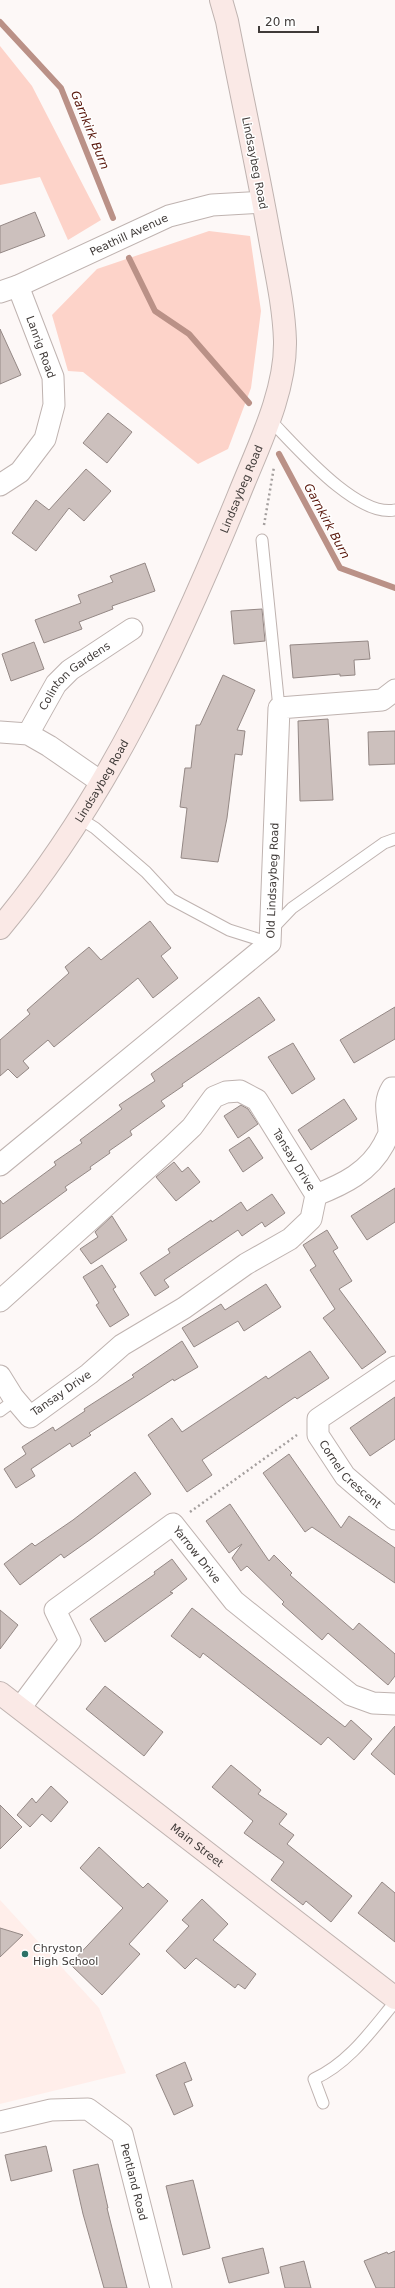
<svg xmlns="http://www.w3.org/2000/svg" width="395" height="2288" font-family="'DejaVu Sans',sans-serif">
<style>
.built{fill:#ffeeea}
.green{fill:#fdd3c9}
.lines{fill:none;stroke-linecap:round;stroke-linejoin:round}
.stream{stroke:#ba9187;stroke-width:6}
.building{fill:#ccc0bd;stroke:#948885}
.lane-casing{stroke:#bfb3b0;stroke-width:13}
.street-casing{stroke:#bfb3b0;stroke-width:23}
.secondary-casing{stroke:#bfb3b0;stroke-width:24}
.path{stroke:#a49f9e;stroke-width:2.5;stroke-dasharray:2 3;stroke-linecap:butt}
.lane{stroke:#fff;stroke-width:11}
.street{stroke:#fff;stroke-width:21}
.secondary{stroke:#fae9e6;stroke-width:22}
.poi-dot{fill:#2b7268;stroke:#fff;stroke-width:1.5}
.labels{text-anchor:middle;stroke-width:3;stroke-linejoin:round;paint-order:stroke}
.street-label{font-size:11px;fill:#403b39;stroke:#fff}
.poi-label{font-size:11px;fill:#403b39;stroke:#fff;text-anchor:start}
.water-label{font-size:12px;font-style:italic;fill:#59170b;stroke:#fff}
</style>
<rect width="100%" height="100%" fill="#fdf8f7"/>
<path class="built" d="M0,1900L99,2008L126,2073L0,2104Z"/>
<path class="green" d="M0,46L32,86L101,220L68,240L40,177L0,185Z
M209,231L250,236L261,311L251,388L228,449L198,464L83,372L68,371L52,315L97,269Z"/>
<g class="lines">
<path class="stream" d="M0,22L61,88L113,218
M129,258L155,311L189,334L249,403
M279,454L340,568L395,588"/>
</g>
<path class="building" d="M35,212L45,236L0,253V226Z
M0,329L21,375L0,384Z
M108,413L132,432L107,463L83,443Z
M86,469L111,491L84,521L69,508L36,551L12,533L36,500L49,510Z
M145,563L155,591L112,606L113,609L79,622L82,629L44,643L35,620L81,603L78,595L113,582L110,576Z
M262,609L265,641L234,644L231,611Z
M368,641L370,659L354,660L355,675L340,676V674L293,678L290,645Z
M34,642L44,669L11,681L2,654Z
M223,675L255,690L237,730L245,731L242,755L235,754L227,818L218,862L181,858L187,808L180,807L185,768H191L196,725H200Z
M328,719L333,800L300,801L298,721Z
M395,731V764L369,765L368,732Z
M150,921L171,948L161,956L178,978L153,998L138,978L54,1047L48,1040L23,1061L29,1068L17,1078L8,1069L0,1076V1040L30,1014L27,1010L69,973L65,967L89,947L101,960Z
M259,997L275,1020L182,1084L183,1086L161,1101L165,1106L130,1131L132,1135L109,1151L110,1153L90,1167L91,1169L65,1187L67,1190L0,1239V1200L3,1204L56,1165L54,1162L82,1143L80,1140L122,1109L119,1105L155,1081L151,1074Z
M395,1007V1039L354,1063L340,1040Z
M293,1043L315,1079L292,1094L268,1057Z
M344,1099L357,1119L311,1150L298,1130Z
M241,1105L248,1109L258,1124L238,1138L224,1116Z
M249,1137L263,1158L243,1172L229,1150Z
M174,1162L182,1172L188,1167L200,1182L176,1201L156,1177Z
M395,1188V1222L367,1240L351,1216Z
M272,1194L285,1213L265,1227L262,1222L242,1236L238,1230L164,1280L169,1287L155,1296L140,1273L170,1253L168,1249L211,1220L212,1222L241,1202L247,1211Z
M112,1216L127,1240L91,1264L80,1249L98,1237L95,1232Z
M327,1230L338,1248L333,1251L352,1281L339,1289L386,1352L362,1369L323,1318L335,1309L310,1270L316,1266L303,1245Z
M102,1265L116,1287L113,1289L129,1315L110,1327L96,1305L99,1303L83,1277Z
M266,1284L281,1307L244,1331L238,1321L194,1347L182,1328L221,1304L225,1310Z
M182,1341L198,1367L174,1381L173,1379L89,1433L91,1435L72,1447L70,1443L31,1469L35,1476L16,1488L4,1469L26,1454L22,1447L53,1427L55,1431L85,1411L84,1409L134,1377L132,1375Z
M310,1351L329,1378L297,1399L295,1397L202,1460L212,1475L187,1492L148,1435L172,1418L182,1432L266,1376L268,1379Z
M395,1397V1439L370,1456L350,1428Z
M289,1454L341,1528L349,1516L395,1548V1583L312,1527L305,1532L263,1473Z
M135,1472L151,1494L91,1539L64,1558L61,1554L20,1585L4,1564L32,1543L35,1546L73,1520Z
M230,1504L269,1561L274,1555L292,1573L290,1575L353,1630L359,1623L395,1654V1676L388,1685L328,1633L322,1640L282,1604L284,1602L247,1566L241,1571L232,1558L242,1544L229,1553L206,1521Z
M172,1559L187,1579L170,1592L173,1593L105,1642L90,1619L155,1574L154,1572Z
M192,1608L345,1727L351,1720L372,1739L354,1760L328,1737L321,1745L203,1653L200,1658L171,1636Z
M0,1610L18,1625L0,1649Z
M105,1686L163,1732L144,1756L86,1709Z
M395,1726V1775L371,1754Z
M231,1765L261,1790L258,1794L287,1814L279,1824L294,1835L287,1844L352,1896L331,1922L306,1901L303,1905L271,1880L284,1862L244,1833L253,1821L212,1787Z
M51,1786L68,1802L51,1822L42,1814L30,1827L17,1815L32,1798L36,1803Z
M0,1805L22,1827L0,1849Z
M99,1847L143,1888L148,1883L168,1901L129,1944L140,1954L102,1995L70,1964L123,1908L80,1868Z
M382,1882L395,1893V1942L358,1913Z
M202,1899L228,1924L213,1940L256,1974L245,1989L238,1984L235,1988L196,1958L185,1969L166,1951L189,1926L182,1920Z
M0,1928L23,1935L0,1957Z
M185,2062L192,2080L184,2083L193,2106L174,2115L156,2075Z
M46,2146L52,2171L11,2181L5,2155Z
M98,2164L108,2208H107L127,2288H104L83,2214L73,2170Z
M193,2180L210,2248L183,2255L166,2186Z
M263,2248L269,2273L229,2283L222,2258Z
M395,2251V2288H376L364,2261L387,2252L388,2254Z
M304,2261L311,2288H285L280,2267Z"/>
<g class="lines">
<g class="lane-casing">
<path id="lane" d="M269,419C295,445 356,518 395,510
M262,540L279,708
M79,818L95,828L146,872L171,899L229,930L270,943
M272,929L292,908L384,843L395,839
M0,1411L15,1400
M323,2103L314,2079C349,2063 371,2031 395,2002"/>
</g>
<g class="street-casing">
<g id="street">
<path id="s1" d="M0,292L18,286L169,216L212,205L263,202"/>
<path d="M0,485L20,472L45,439L54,405L53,377L18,286"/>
<path d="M0,732L28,734L49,746L101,782"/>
<path id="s2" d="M28,734L56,684L70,670L132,629"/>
<path id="s3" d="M0,1165L270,943L279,708L382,700L395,690"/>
<path d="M316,1195C344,1184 369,1172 384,1144C385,1141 388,1137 389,1133C389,1116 382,1104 392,1088H395"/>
<path id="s4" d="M0,1301L170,1148L192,1127L214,1097L226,1092L240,1091L257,1100L316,1195L311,1219L290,1239L246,1264L184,1308L122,1345L89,1374L30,1417L13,1397L0,1376"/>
<path id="s5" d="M395,1367L318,1419V1435L345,1476L395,1519"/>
<path id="s6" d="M20,1708L70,1641L55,1610L173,1524L234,1601L351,1695L373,1703L395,1704"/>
<path id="s7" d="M0,2122L51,2110L88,2109L122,2134L161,2288"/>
</g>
</g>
<g class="secondary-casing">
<g id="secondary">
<path id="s8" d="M0,928C106,801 176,648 238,497C257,449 286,393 285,341C284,307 276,272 270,239C257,166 241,93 227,21L221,0"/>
<path id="s9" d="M0,1693L395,1998"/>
</g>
</g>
<path class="path" d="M264,525L274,467
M190,1512L297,1435"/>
<use href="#lane" class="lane"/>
<use href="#street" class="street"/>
<use href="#secondary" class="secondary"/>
</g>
<circle class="poi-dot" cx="25" cy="1954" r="4"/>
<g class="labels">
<g class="street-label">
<text transform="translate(255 163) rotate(79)" y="4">Lindsaybeg Road</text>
<text dy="4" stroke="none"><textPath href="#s1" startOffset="141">Peathill Avenue</textPath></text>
<text transform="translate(41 347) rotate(70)" y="4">Lanrig Road</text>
<text dy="4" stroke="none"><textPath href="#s8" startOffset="503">Lindsaybeg Road</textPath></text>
<text dy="4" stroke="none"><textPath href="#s2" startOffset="76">Colinton Gardens</textPath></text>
<text dy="4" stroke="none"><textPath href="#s8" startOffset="179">Lindsaybeg Road</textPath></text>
<text dy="4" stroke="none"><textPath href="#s3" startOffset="412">Old Lindsaybeg Road</textPath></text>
<text dy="4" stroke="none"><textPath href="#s4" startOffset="413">Tansay Drive</textPath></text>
<text transform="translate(61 1393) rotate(-35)" y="4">Tansay Drive</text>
<text dy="4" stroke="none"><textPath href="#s5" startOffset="160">Cornel Crescent</textPath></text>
<text dy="4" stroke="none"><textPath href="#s6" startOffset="303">Yarrow Drive</textPath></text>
<text dy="4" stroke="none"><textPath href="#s9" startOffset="249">Main Street</textPath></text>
<text dy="4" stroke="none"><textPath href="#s7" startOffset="181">Pentland Road</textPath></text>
</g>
<g class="poi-label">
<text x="33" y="1952">Chryston<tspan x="33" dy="13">High School</tspan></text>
</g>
<g class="water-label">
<text transform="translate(90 130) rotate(68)" y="4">Garnkirk Burn</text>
<text transform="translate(327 521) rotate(62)" y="4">Garnkirk Burn</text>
</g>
</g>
<path d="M259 26v6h59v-6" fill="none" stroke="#403b39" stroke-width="2"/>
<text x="265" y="26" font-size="12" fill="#403b39" stroke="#ffffff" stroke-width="3" paint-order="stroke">20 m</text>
</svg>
